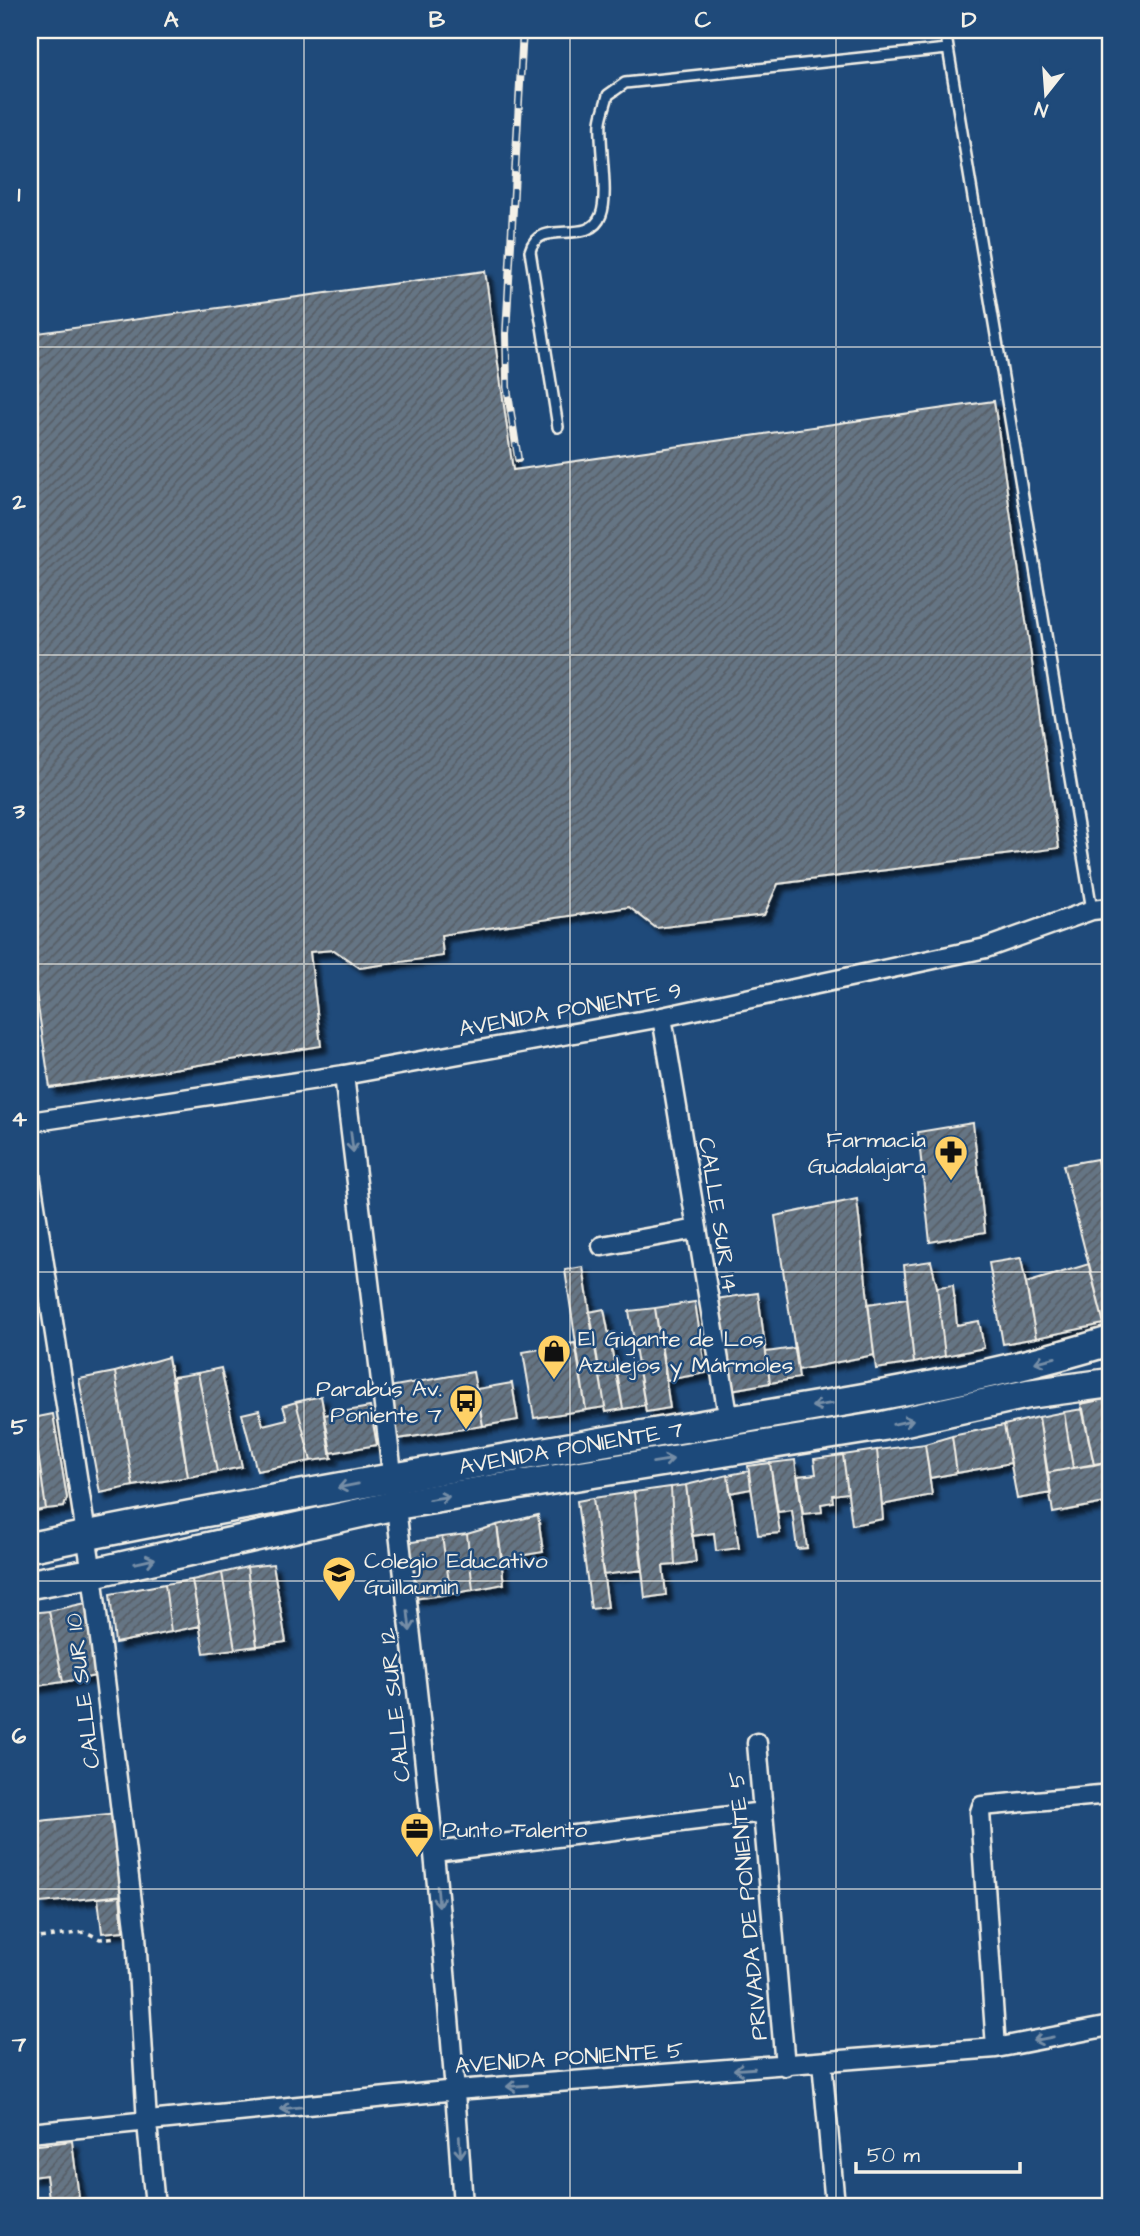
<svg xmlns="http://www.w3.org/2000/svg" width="1140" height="2236" font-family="'Architects Daughter',sans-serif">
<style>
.building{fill:url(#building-hatch);stroke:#f4f1e8;stroke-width:2;filter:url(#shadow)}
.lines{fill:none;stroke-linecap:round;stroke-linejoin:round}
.lane-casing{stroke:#f4f1e8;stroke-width:14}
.street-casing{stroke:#f4f1e8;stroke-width:23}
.primary-casing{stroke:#f4f1e8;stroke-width:33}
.path{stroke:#f4f1e8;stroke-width:3.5;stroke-dasharray:5 5;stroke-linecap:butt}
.lane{stroke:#1f4a7a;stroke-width:9}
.street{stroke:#1f4a7a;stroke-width:18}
.primary{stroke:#1f4a7a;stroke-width:28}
.rail-casing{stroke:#f4f1e8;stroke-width:8}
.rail{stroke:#1f4a7a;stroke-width:5;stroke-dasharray:16;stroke-linecap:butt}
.oneway{stroke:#748da6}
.grid{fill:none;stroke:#f4f1e8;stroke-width:2;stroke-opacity:0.55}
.labels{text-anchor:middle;stroke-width:5;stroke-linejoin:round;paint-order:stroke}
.street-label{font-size:23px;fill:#f4f1e8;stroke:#1f4a7a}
.poi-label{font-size:23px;fill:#f4f1e8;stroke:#1f4a7a;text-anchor:start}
.neatline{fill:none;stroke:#f4f1e8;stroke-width:2.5}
.grid-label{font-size:23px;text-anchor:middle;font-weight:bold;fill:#f4f1e8}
</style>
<defs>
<pattern id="building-hatch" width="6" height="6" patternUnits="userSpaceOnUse" patternTransform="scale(1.75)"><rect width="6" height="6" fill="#657484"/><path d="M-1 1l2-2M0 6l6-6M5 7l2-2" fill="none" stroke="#575e65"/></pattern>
<filter id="shadow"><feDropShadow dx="6" dy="6" stdDeviation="2" flood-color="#0009"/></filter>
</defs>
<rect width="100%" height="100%" fill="#1f4a7a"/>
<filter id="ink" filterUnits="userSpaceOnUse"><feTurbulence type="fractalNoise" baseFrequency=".0143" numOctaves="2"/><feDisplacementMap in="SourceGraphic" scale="14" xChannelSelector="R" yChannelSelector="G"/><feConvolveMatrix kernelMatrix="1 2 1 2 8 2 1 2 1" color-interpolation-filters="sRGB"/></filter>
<g filter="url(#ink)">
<path class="building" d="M485,271L513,470L994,401L1059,848L778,884L764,915L656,928L629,907L441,935L443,956L360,968L334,950L310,952L321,1046L50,1088L30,952V334Z
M973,1123L985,1232L930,1242L918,1132Z
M1097,1159L1110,1228V1323L1104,1324L1063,1165Z
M857,1199L874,1355L798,1370L775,1216Z
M1021,1258L1036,1338L1003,1344L989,1263Z
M931,1261L937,1287L945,1356L914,1363L904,1265Z
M1089,1264L1104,1324L1036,1338L1026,1283Z
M583,1267L605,1407L586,1410L565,1270Z
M953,1285L957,1325L979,1321L984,1348L945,1356L937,1287Z
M758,1293L770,1383L731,1390L715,1299Z
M907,1298L914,1363L876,1369L868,1304Z
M695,1302L706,1373L667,1380L655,1308Z
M655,1308L670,1408L646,1412L629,1311Z
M604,1309L623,1409L606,1412L589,1312Z
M575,1343L586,1410L534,1418L523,1352Z
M795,1348L799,1378L770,1383L766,1352Z
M168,1357L188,1477L133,1486L115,1372Z
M638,1363L645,1405L623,1409L616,1366Z
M221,1368L242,1467L217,1472L198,1373Z
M115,1372L133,1486L100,1493L79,1379Z
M473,1372L483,1426L398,1439L389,1387Z
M198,1373L217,1472L188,1477L173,1377Z
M512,1383L518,1420L483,1426L477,1389Z
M321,1396L332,1458L311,1461L296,1402Z
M1110,1398V1461L1094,1465L1081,1404Z
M296,1402L311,1461L257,1471L242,1414L259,1410L263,1425L287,1419L283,1406Z
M370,1407L377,1445L330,1453L324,1415Z
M1083,1409L1094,1465L1073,1468L1064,1412Z
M1064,1412L1073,1468L1047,1473L1039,1417Z
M53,1414L67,1498L64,1507L46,1509L33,1418Z
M1039,1417L1051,1493L1017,1499L1004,1425Z
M30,1418H33L46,1509L30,1512Z
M1004,1425L1011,1463L957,1473L952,1436Z
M952,1436L957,1473L930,1478L925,1444Z
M925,1444L932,1495L882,1505L877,1450Z
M877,1450L883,1519L852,1525L843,1455Z
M843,1455L848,1493L832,1495L833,1502L821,1504L822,1512L803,1514L798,1476L816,1474L814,1459Z
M795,1460L807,1548L797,1549L792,1510L778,1512L770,1463Z
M1110,1461V1502L1053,1513L1047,1473Z
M770,1463L780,1533L758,1535L748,1466Z
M749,1471L751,1489L730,1493L728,1475Z
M728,1475L739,1548L716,1551L714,1533L692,1536L686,1485Z
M686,1485L696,1562L675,1565L671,1487Z
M671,1487L675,1565L663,1566L666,1595L645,1598L634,1492Z
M634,1492L643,1570L603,1575L593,1498Z
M593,1498L608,1607L591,1609L577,1501Z
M538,1515L543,1552L502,1559L497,1525Z
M497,1525L504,1584L473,1590L467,1534Z
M467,1534L473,1590L451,1594L442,1537Z
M442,1537L451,1594L414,1599L406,1543Z
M273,1564L286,1642L257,1646L247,1567Z
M247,1567L257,1646L235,1649L222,1573Z
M222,1573L235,1649L204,1653L192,1580Z
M192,1580L200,1626L171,1632L165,1584Z
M165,1584L171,1632L115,1643L110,1594Z
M86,1603L96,1676L63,1682L49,1611Z
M49,1611L63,1682L31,1687L30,1613Z
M117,1813L125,1895L40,1903L35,1859H30V1822Z
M120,1896L123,1931L102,1933L98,1898Z
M72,2141L80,2206H50L46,2175L30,2177V2146Z"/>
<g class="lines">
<g class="lane-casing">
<path id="lane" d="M945,30L1092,910
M558,427L530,251C539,216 589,248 601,215C609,195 599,146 601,122C602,113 606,104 608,95L625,83L947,49"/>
</g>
<g class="street-casing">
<path id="street" d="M662,1017L729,1421
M344,1075C389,1451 439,1828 463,2206
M30,1122L344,1075L662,1017L986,948L1092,910L1110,908
M30,1173L92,1573L136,1935L147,2123L155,2206
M602,1246L697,1229
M757,1743L785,2066
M434,1852L763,1812
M996,2048L980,1812L982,1806L1110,1794
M822,2062L834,2194
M30,2133L456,2090L996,2048L1110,2026"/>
</g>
<g class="primary-casing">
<g id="primary">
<path id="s1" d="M30,1547C241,1503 454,1467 666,1431C815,1406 966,1386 1110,1341"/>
<path d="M30,1584L92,1573L396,1505L883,1426L1028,1394L1110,1383"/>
</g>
</g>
<path class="path" d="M30,1939L86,1932L100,1939L116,1937"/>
<use href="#lane" class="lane"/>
<use href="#street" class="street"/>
<use href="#primary" class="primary"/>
<g class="rail-casing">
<path id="rail" d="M518,459L507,387L506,334L523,30"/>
</g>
<use href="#rail" class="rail"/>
</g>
<defs><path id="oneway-shaft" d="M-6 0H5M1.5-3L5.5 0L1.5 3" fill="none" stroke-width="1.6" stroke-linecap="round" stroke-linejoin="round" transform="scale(1.75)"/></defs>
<g class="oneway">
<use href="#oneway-shaft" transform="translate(352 1142) rotate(83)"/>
<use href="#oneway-shaft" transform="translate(1045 1360) rotate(166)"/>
<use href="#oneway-shaft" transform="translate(822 1405) rotate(171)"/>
<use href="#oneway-shaft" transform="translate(903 1422) rotate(-13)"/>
<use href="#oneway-shaft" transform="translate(663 1461) rotate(-9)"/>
<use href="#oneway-shaft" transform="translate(348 1486) rotate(169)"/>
<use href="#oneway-shaft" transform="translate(439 1498) rotate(-9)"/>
<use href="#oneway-shaft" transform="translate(145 1561) rotate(-13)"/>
<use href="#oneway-shaft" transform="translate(409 1621) rotate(84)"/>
<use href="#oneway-shaft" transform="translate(438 1896) rotate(85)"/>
<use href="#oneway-shaft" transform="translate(1043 2039) rotate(169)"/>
<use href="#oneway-shaft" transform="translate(744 2069) rotate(176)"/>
<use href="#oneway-shaft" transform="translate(517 2086) rotate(176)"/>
<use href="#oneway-shaft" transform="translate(291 2108) rotate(174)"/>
<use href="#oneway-shaft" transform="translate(460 2147) rotate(86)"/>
</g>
</g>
<path class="grid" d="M304,30V2206M570,30V2206M836,30V2206M30,347H1110M30,655H1110M30,964H1110M30,1272H1110M30,1581H1110M30,1889H1110"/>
<defs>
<g id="pharmacy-pin" transform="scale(1.75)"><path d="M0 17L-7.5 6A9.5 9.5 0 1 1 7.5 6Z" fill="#ffd166" stroke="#1f4a7a"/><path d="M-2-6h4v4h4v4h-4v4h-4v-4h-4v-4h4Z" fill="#111"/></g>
<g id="shop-pin" transform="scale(1.75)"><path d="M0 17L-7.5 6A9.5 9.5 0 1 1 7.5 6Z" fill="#ffd166" stroke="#1f4a7a"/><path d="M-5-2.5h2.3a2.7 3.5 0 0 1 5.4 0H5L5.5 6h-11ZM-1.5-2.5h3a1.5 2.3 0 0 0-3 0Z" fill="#111"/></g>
<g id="bus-pin" transform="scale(1.75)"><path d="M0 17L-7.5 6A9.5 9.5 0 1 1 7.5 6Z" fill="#ffd166" stroke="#1f4a7a"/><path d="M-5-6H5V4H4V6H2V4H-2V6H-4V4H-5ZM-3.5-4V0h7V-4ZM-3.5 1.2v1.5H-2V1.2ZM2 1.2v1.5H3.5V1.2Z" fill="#111"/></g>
<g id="school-pin" transform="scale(1.75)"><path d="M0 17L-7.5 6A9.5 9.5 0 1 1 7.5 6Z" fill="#ffd166" stroke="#1f4a7a"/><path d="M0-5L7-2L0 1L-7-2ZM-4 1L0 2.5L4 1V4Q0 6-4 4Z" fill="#111"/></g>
<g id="office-pin" transform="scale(1.75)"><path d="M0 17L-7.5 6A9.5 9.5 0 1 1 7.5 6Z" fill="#ffd166" stroke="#1f4a7a"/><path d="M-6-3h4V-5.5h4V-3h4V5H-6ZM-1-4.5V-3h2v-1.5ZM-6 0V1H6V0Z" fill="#111"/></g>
</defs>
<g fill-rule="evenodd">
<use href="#pharmacy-pin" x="951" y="1152"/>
<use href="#shop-pin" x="554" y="1351"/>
<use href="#bus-pin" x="466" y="1401"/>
<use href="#school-pin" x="339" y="1573"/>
<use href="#office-pin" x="417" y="1829"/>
</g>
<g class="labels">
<g class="street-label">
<text transform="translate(570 1009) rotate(-10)" y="8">AVENIDA PONIENTE 9</text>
<text transform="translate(719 1215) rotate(81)" y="8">CALLE SUR 14</text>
<text dy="8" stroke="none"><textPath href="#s1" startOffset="550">AVENIDA PONIENTE 7</textPath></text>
<text transform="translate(82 1691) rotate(-97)" y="8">CALLE SUR 10</text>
<text transform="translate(394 1705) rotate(-96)" y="8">CALLE SUR 12</text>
<text transform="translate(747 1906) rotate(-95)" y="8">PRIVADA DE PONIENTE 5</text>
<text transform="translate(569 2057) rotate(-4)" y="8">AVENIDA PONIENTE 5</text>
</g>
<g class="poi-label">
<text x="926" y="1147" text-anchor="end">Farmacia<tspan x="926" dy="26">Guadalajara</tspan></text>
<text x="578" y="1346">El Gigante de Los<tspan x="578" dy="26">Azulejos y Mármoles</tspan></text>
<text x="442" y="1396" text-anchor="end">Parabús Av.<tspan x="442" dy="26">Poniente 7</tspan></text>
<text x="364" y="1568">Colegio Educativo<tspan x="364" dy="26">Guillaumin</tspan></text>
<text x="442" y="1837">Punto Talento</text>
</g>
</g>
<rect width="1140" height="2236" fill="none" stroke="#1f4a7a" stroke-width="77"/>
<g transform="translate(1046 94) rotate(197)" stroke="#1f4a7a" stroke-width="5" paint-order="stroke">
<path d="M0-5L12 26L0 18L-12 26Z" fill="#f4f1e8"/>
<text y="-10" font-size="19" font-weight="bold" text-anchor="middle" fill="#f4f1e8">N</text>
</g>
<path d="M856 2162v10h164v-10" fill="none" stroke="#f4f1e8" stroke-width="3.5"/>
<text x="867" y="2162" font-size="21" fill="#f4f1e8" stroke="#1f4a7a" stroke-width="5" paint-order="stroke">50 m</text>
<rect x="38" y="38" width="1064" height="2160" class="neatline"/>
<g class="grid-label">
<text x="171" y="27">A</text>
<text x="437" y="27">B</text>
<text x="703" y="27">C</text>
<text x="969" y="27">D</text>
<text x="19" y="201">1</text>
<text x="19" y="509">2</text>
<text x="19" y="818">3</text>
<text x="19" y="1126">4</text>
<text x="19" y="1434">5</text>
<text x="19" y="1743">6</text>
<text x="19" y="2051">7</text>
</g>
</svg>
